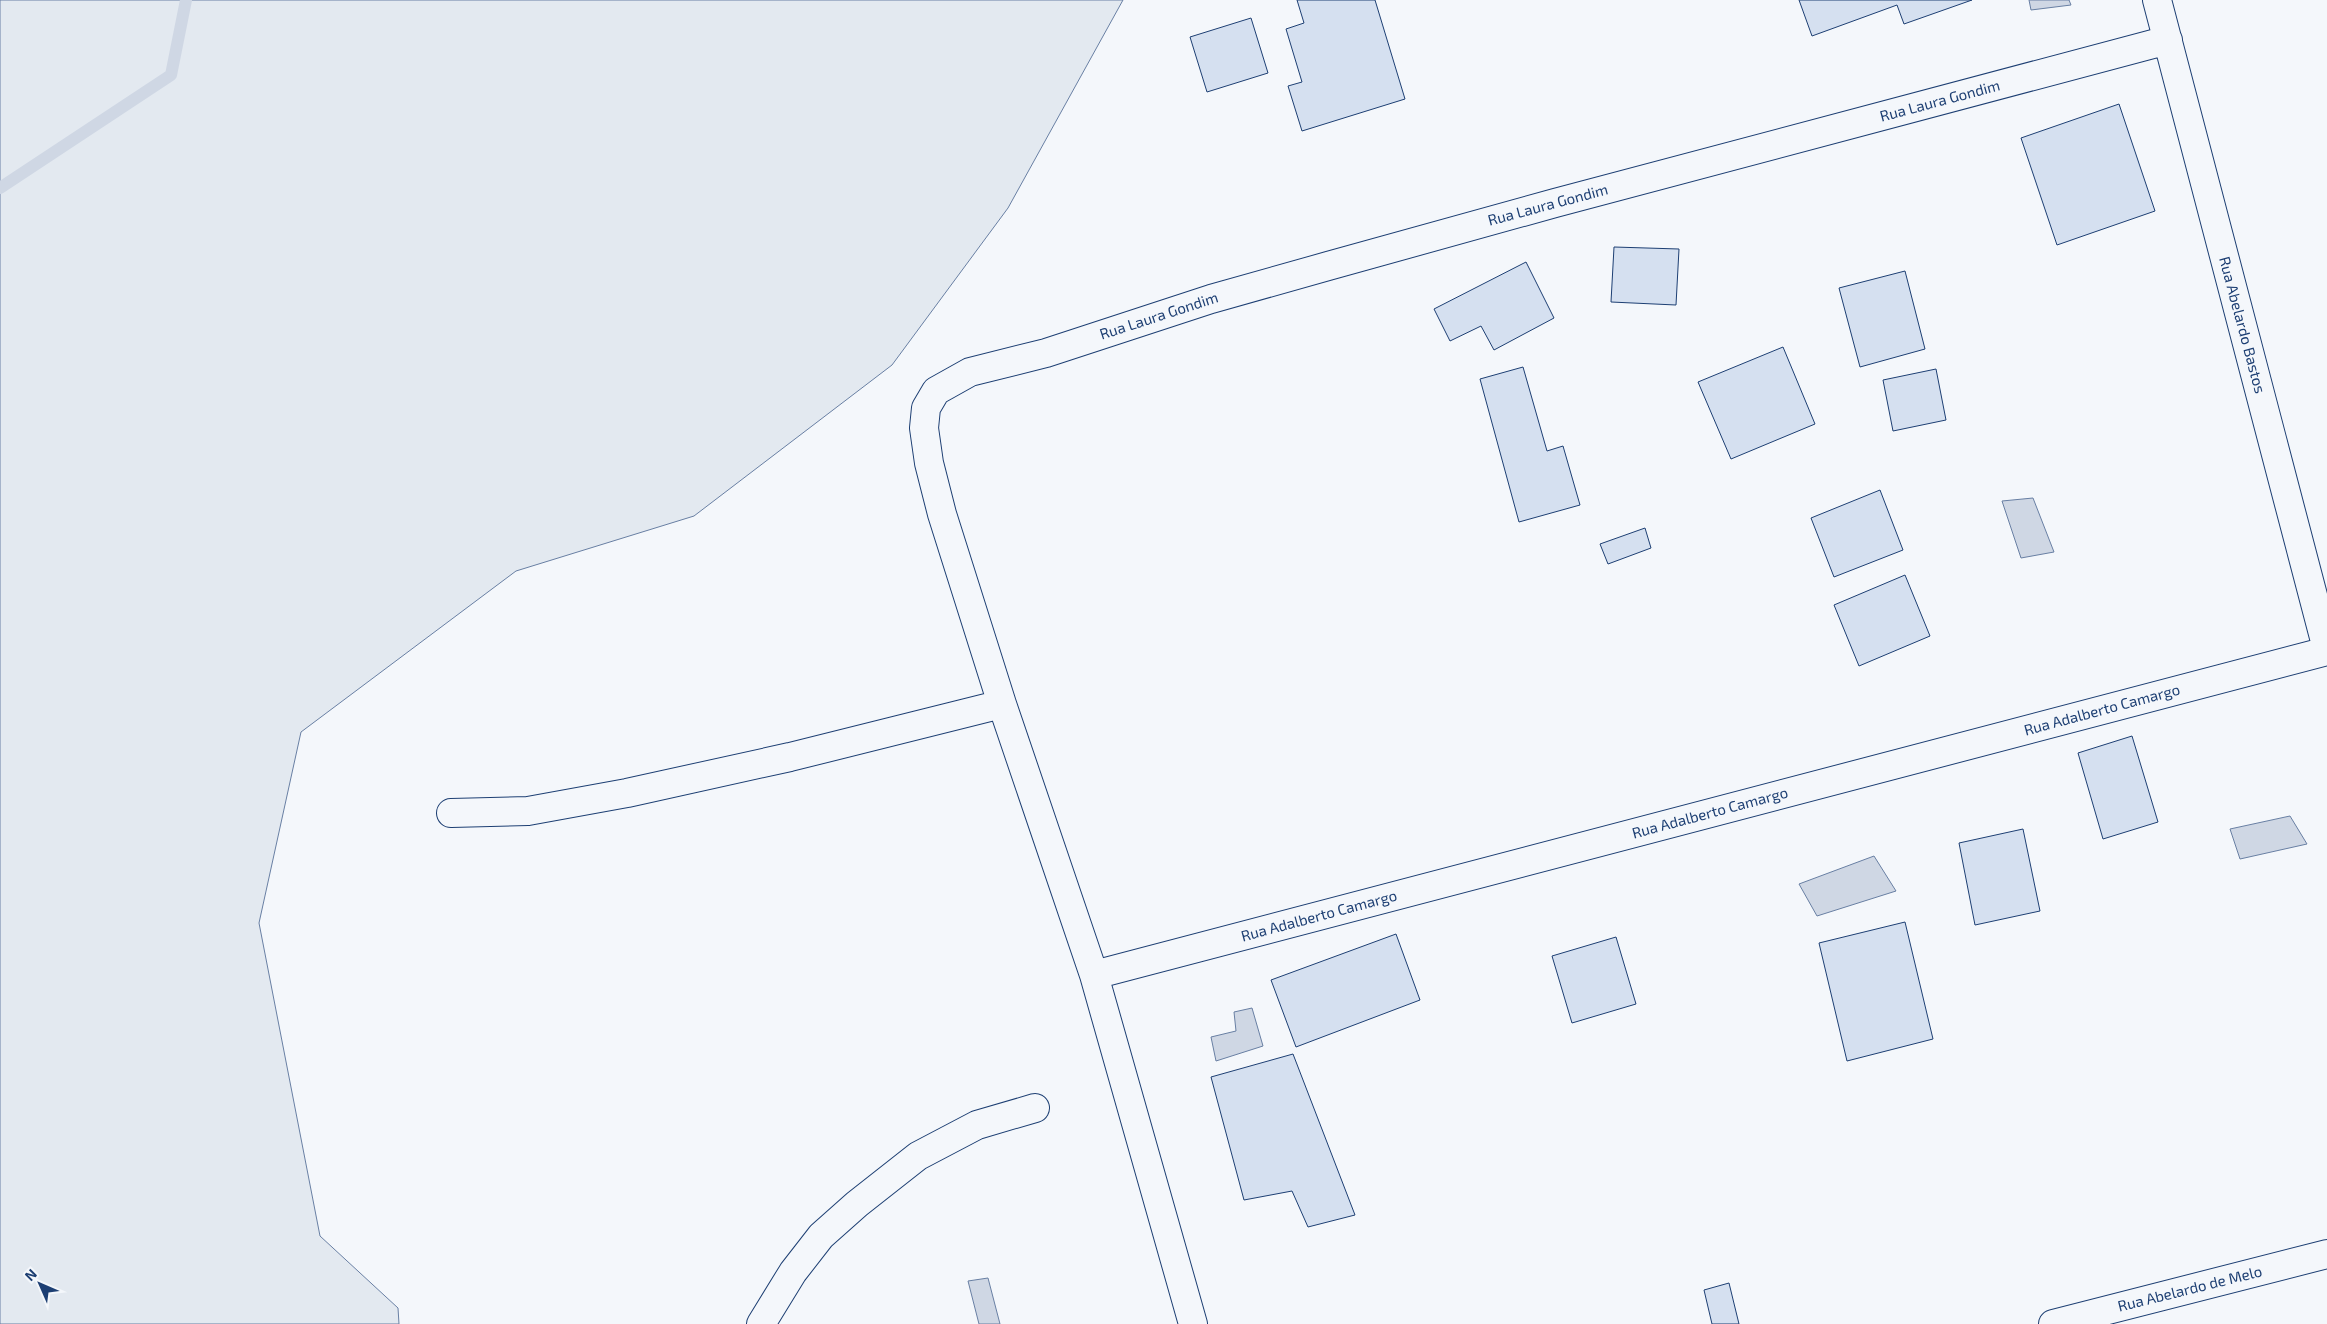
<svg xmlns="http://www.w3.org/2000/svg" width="2327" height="1324" font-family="'Exo 2',sans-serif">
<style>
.green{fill:#e3e9f0;stroke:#687fa3}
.water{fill:#cfd7e4;stroke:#687fa3}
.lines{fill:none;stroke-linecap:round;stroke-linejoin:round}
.stream{stroke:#cfd7e4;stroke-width:12}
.building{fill:#d5e0f0;stroke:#1d3f73}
.minor-casing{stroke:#1d3f73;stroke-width:30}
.minor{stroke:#f4f7fb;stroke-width:28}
.labels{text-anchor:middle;stroke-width:4;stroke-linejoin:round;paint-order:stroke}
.street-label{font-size:15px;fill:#1d3f73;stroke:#f4f7fb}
</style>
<rect width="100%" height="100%" fill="#f4f7fb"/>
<path class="green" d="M0,0H1123L1008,208L892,365L694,516L516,571L301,732L259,923L320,1236L398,1308L399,1324H0Z"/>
<path class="water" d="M2029,0H2069L2071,5L2031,10Z
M2033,498L2054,552L2021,558L2002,501Z
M2290,816L2307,844L2240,859L2230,829Z
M1874,856L1896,891L1817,916L1799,884Z
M1252,1008L1263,1046L1216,1061L1211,1037L1236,1031L1234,1012Z
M988,1278L1000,1324H979L968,1281Z"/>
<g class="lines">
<path class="stream" d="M0,188L171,75L186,0"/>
</g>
<path class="building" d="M1297,0H1375L1405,99L1302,131L1288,86L1302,82L1286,29L1304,23Z
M1799,0H1972L1904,24L1897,5L1812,36Z
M1251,18L1268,73L1207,92L1190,37Z
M2119,104L2155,211L2057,245L2021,138Z
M1614,247L1679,249L1676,305L1611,302Z
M1526,262L1554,318L1494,350L1481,326L1450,341L1434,309Z
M1905,271L1925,349L1860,367L1839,288Z
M1783,347L1815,424L1731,459L1698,382Z
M1523,367L1547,451L1563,446L1580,505L1519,522L1480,379Z
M1936,369L1946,420L1893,431L1883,380Z
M1880,490L1903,550L1834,577L1811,518Z
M1645,528L1651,548L1608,564L1600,544Z
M1905,575L1930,636L1859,666L1834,605Z
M2132,736L2158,822L2103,839L2078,753Z
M2023,829L2040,911L1975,925L1959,843Z
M1905,922L1933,1039L1847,1061L1819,943Z
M1396,934L1420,1000L1296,1047L1271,980Z
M1616,937L1636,1004L1572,1023L1552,956Z
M1293,1054L1355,1215L1308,1227L1292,1191L1244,1200L1211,1077Z
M1729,1283L1739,1324H1712L1704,1290Z"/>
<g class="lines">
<g class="minor-casing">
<path id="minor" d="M2157,0L2327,649
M451,813L528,811L627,793L790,757L1002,704
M1094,975L2327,651
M761,1324L793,1272L821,1236L857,1204L918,1156L977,1125L1035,1108
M1193,1324L1094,975L1002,704L942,514L929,463L924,428L926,408L936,391L970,372L1046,353L1211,299L1328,266L1555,203L2168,40
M2053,1324L2327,1254"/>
</g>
<use href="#minor" class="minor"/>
</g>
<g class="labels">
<g class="street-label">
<text transform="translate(1940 101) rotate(-15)" y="5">Rua Laura Gondim</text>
<text transform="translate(1548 205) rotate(-15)" y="5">Rua Laura Gondim</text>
<text transform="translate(1159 316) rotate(-18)" y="5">Rua Laura Gondim</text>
<text transform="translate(2242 325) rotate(75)" y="5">Rua Abelardo Bastos</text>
<text transform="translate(2102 710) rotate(-15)" y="5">Rua Adalberto Camargo</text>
<text transform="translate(1710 813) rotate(-15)" y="5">Rua Adalberto Camargo</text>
<text transform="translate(1319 916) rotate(-15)" y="5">Rua Adalberto Camargo</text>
<text transform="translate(2190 1289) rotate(-14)" y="5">Rua Abelardo de Melo</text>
</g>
</g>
<g transform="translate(40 1284) rotate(315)" stroke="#f4f7fb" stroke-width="4" paint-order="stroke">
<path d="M0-4L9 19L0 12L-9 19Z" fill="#1d3f73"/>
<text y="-8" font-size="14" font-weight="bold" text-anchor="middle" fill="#1d3f73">N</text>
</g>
</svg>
